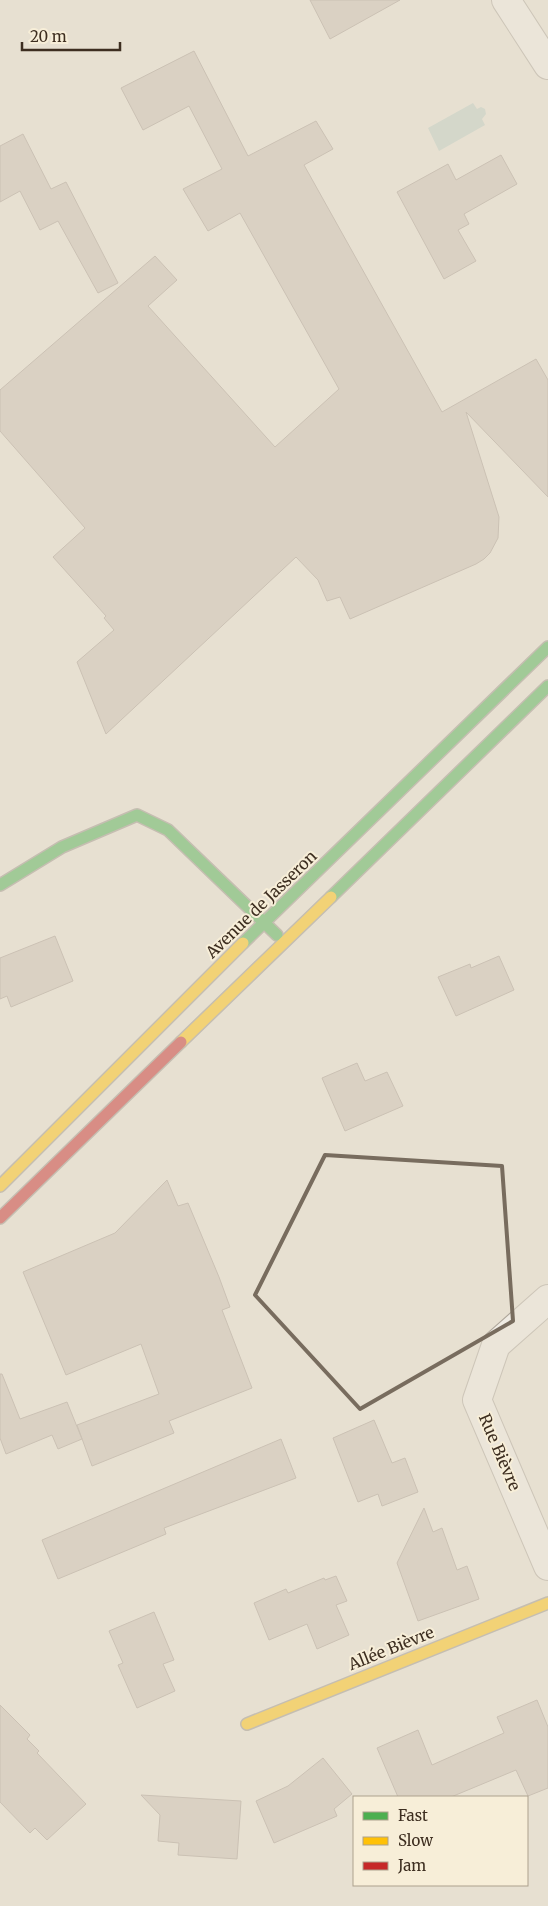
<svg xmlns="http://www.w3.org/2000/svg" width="548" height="1906" font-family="Merriweather,serif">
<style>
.water{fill:#bcccc2}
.building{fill:#cbbfb2;stroke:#a89c90}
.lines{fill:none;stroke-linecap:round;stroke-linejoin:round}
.street-casing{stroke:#ada599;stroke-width:30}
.fast-casing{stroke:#9c958a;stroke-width:14}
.slow-casing{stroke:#9c958a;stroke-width:14}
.jam-casing{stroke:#9c958a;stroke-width:14}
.street{stroke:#efebe3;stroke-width:28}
.fast{stroke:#4caf50;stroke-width:11}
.slow{stroke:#ffc107;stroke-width:11}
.jam{stroke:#c62828;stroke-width:11}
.marked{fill:none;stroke:#786c5e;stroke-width:4;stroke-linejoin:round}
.labels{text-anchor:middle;stroke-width:4;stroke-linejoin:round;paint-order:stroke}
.street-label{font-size:16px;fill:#3d2e20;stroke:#f7eed8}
</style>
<rect width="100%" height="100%" fill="#e7e0d1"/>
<path class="water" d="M473,103L477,109L481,107L485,109L486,114L482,119L485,125L439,151L428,128Z"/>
<path class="building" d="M310,0H400L330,39Z
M194,51L248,156L316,121L333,149L304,165L442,412L536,359L548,380V497L466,412L499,517L498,538L490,553L484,559L476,564L350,619L340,597L327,601L318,580L296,557L106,734L77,662L114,630L104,618L106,616L53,557L85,528L0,431V390L155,256L177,280L148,306L275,447L339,389L240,213L208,231L183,189L222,169L189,106L143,130L121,88Z
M23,134L51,189L66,182L118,283L98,293L58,221L40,230L20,191L0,202V146Z
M501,155L517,184L464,214L469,224L458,230L476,261L444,279L397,192L448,164L456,180Z
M55,936L73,981L11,1007L7,996L0,999V958Z
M499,956L514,990L456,1016L438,977L470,964L471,968Z
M357,1063L365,1081L387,1072L403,1106L345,1131L322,1078Z
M167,1180L178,1206L188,1203L219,1277L230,1307L222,1310L252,1388L169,1421L174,1433L92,1466L77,1425L159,1394L141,1344L66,1375L23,1272L115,1233Z
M0,1374H2L20,1419L67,1402L82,1439L58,1449L52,1435L6,1454L0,1438Z
M374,1420L392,1463L405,1458L418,1492L382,1506L378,1494L358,1502L333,1438Z
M281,1439L296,1478L164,1528L166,1534L58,1579L42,1540Z
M424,1508L433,1532L442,1528L457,1570L467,1566L479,1599L418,1621L397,1563Z
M336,1576L347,1601L336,1605L349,1635L317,1649L307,1624L269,1640L254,1603L286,1589L288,1593L324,1578L325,1580Z
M154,1612L174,1660L163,1664L175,1691L137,1708L118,1665L123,1663L109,1631Z
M537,1700L548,1727V1788L528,1796L516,1770L451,1797H398L377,1748L418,1730L432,1765L504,1733L497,1717Z
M0,1705L30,1735L27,1739L39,1751L37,1753L86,1804L47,1840L35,1828L30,1833L0,1802Z
M323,1758L352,1794L334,1809L337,1816L274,1843L256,1801L288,1786Z
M141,1795L241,1801L237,1859L178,1855L179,1843L158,1841L160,1815Z"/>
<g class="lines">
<g class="street-casing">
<path id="street" d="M506,0L548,65
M548,1299L496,1345L477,1400L548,1566"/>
</g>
<g class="fast-casing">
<path id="fast" d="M0,885L62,847L137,815L168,830L277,935
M331,897L548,686
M243,943L548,647"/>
</g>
<g class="slow-casing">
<path id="slow" d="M181,1042L331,897
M0,1186L243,943
M247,1724L548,1603"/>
</g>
<g class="jam-casing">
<path id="jam" d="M0,1218L181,1042"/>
</g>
<use href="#street" class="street"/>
<use href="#fast" class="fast"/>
<use href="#slow" class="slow"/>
<use href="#jam" class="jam"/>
</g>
<path d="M0 0H548V1906H0ZM325,1155L502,1166L513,1321L360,1409L255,1295Z" fill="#e7e0d1" fill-opacity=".55" fill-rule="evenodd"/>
<path class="marked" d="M325,1155L502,1166L513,1321L360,1409L255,1295Z"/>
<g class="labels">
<g class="street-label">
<text transform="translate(261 904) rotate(-44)" y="6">Avenue de Jasseron</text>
<text transform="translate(500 1452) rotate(67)" y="6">Rue Bièvre</text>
<text transform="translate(391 1648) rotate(-22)" y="6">Allée Bièvre</text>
</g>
</g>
<rect x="353" y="1796" width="175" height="90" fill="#f7eed8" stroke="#ada18e"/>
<rect x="363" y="1812" width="25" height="8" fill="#4caf50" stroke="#ada18e"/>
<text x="398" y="1821" font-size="15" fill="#3d2e20">Fast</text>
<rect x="363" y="1837" width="25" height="8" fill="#ffc107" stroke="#ada18e"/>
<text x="398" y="1846" font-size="15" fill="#3d2e20">Slow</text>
<rect x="363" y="1862" width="25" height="8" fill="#c62828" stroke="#ada18e"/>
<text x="398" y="1871" font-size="15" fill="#3d2e20">Jam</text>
<path d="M22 42v8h98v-8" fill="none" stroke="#3d2e20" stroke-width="2.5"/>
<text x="30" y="42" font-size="15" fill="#3d2e20" stroke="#f7eed8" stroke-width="4" paint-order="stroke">20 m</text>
</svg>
